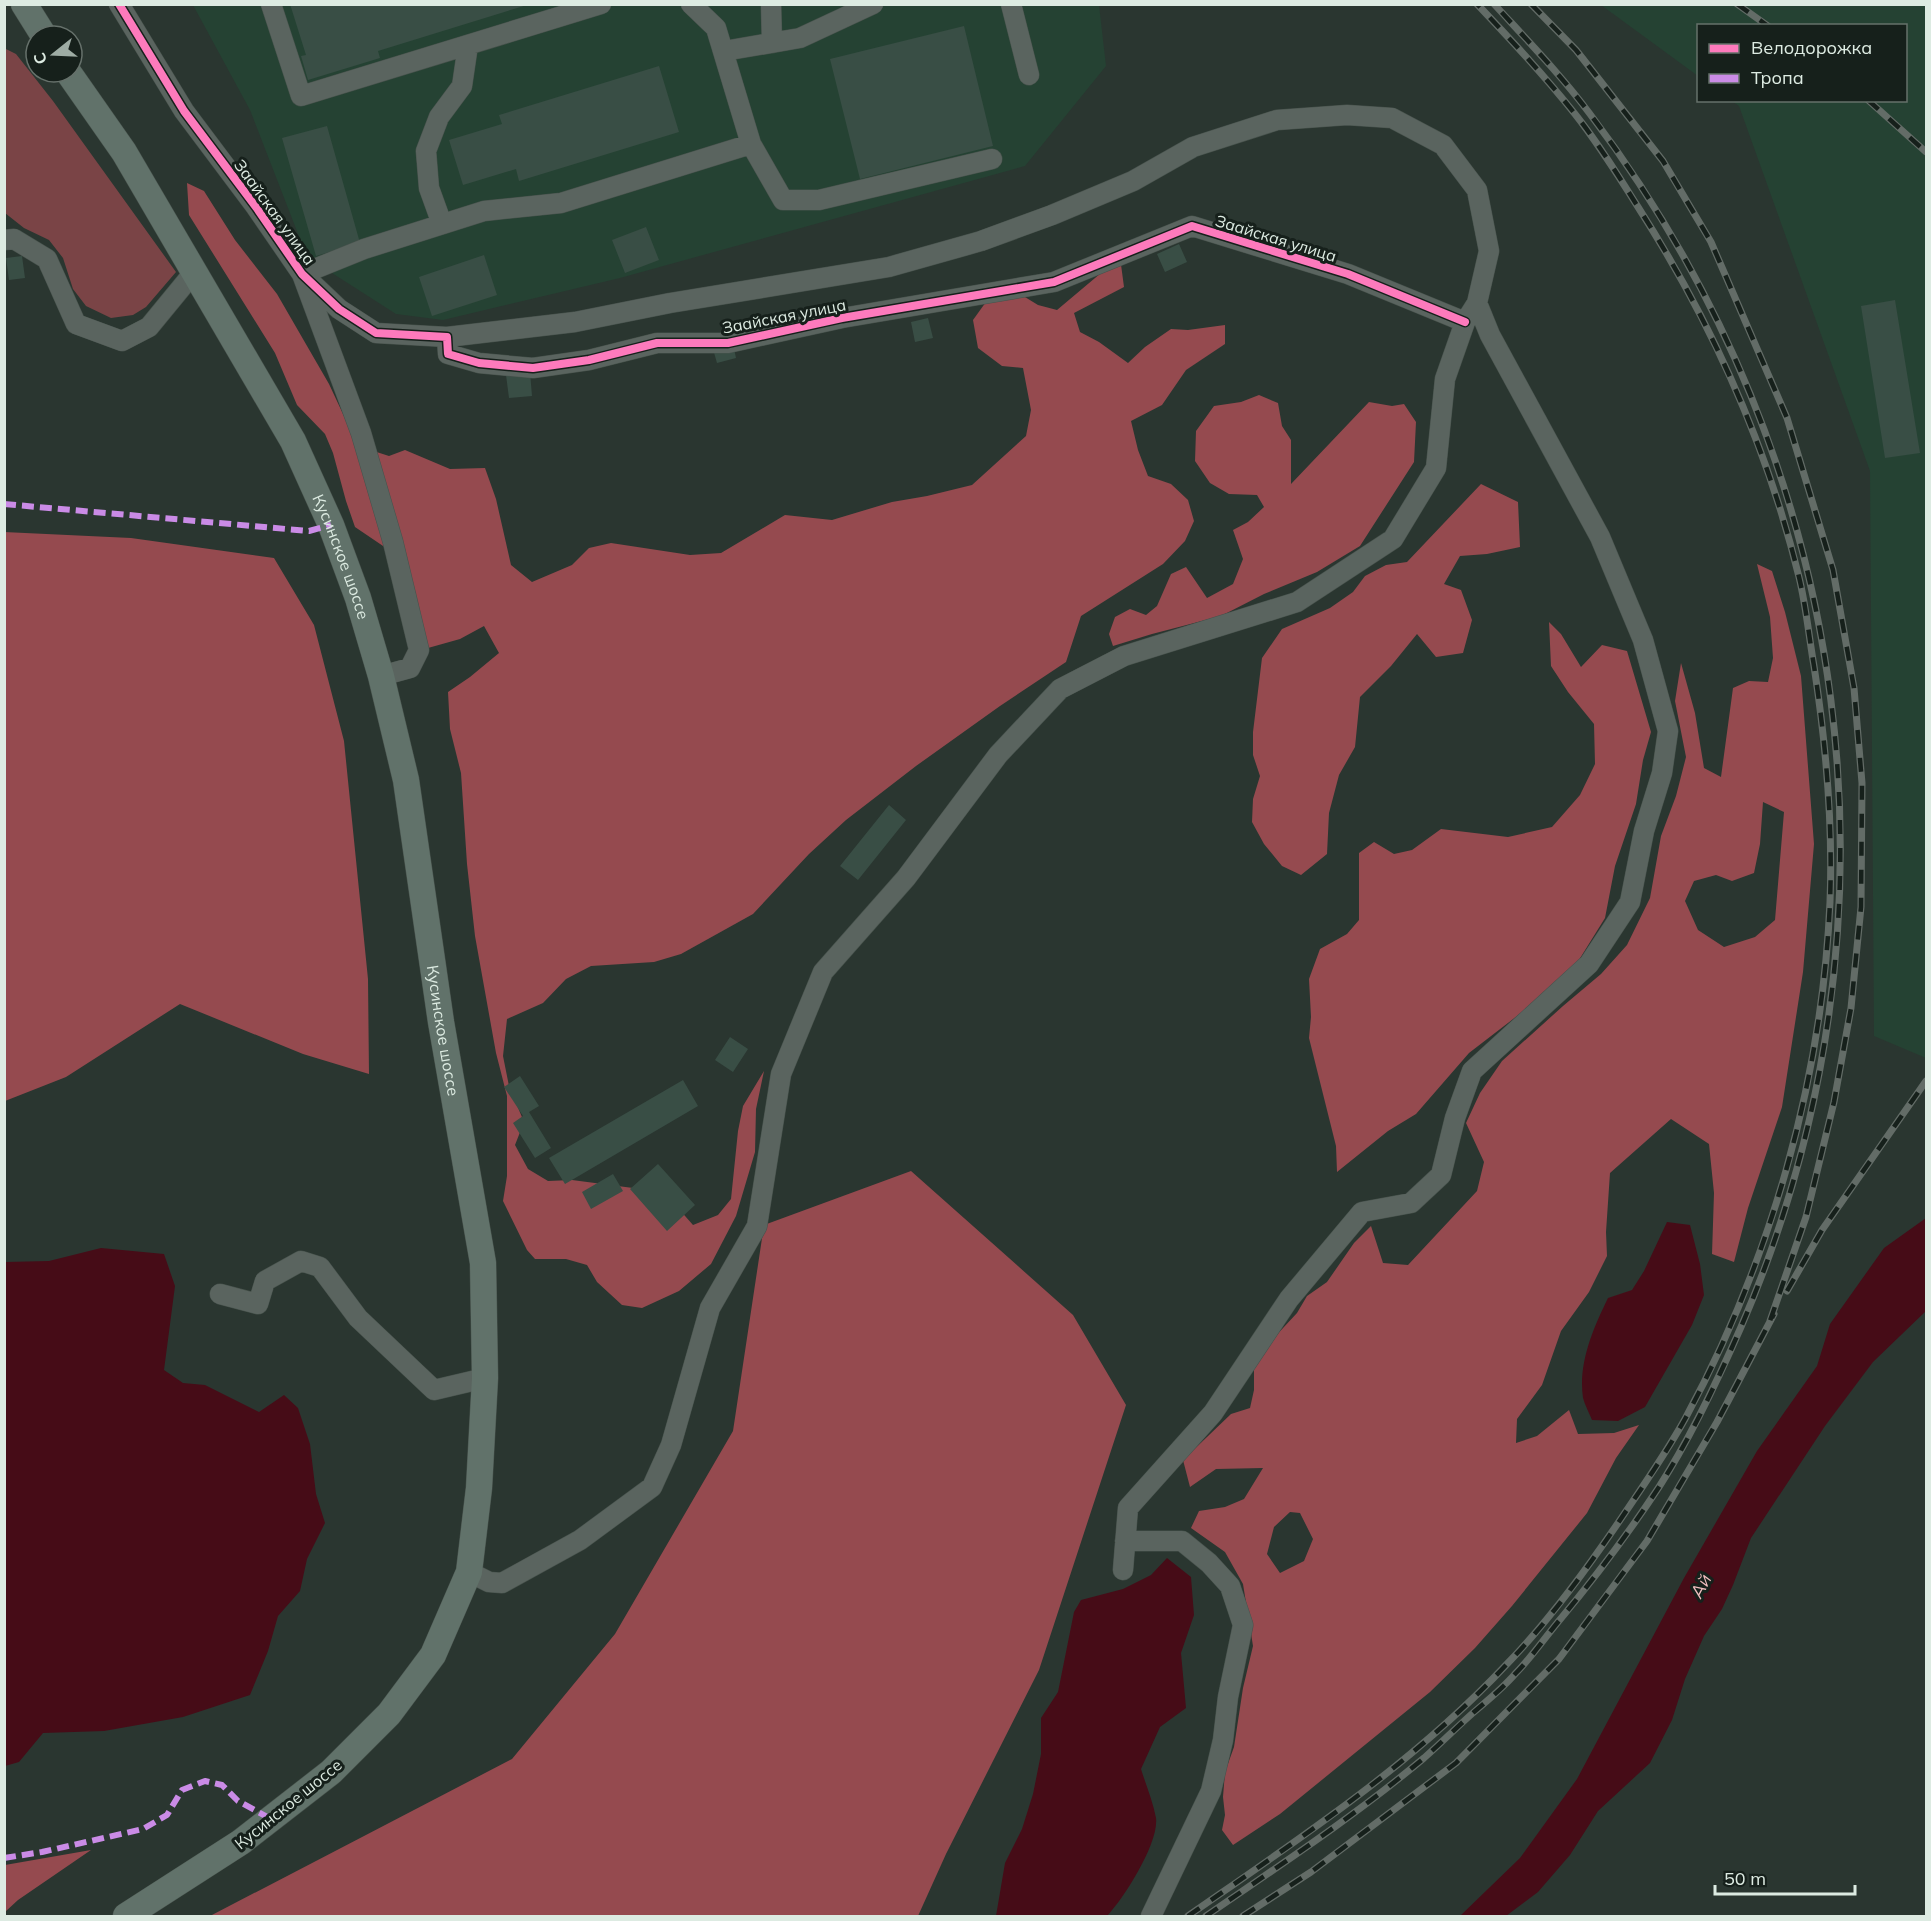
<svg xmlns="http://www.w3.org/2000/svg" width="1931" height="1921" font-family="Mulish,sans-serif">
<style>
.built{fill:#254233}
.green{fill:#7a4446}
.forest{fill:#954a4f;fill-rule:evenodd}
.water{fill:#460c17}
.building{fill:#394e45}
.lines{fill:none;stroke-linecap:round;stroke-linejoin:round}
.minor-casing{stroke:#47524c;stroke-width:21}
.major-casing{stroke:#47524c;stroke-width:27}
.minor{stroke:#5a645f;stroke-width:20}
.major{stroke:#61726a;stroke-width:26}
.rail-casing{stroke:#636c67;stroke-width:7}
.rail{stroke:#16201b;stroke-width:4.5;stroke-dasharray:14;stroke-linecap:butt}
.quiet{stroke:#ca8be6;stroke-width:6;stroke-dasharray:12 6;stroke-linecap:butt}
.cycleway-casing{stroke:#16201b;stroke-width:11}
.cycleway{stroke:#fd7abc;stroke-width:8}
.labels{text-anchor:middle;stroke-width:6;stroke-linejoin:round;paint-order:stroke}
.street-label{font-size:16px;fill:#ddebe2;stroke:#16201b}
.water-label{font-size:18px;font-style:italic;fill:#f1bebf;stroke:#16201b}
</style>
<rect width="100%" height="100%" fill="#2a3630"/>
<path class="built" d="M193,5H1099L1106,66L1025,166L620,278L443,320L396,314L307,257L250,110Z
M1601,5H1926V1058L1874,1036L1870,471L1739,106L1732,101L1906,100V26H1698V76Z"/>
<path class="green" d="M4,48L16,54L53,101L176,272L146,307L133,315L111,318L86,306L73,289L63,258L49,240L24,228L5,213Z"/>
<path class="forest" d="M187,183L204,191L235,240L277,294L329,384L358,446L389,456L405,450L450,469L485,468L496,499L511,565L532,582L572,565L589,548L611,543L690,555L721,553L785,515L832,520L892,502L927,496L972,485L1026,436L1031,410L1023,368L1002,366L978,348L973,320L996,288L1020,294L1038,305L1057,310L1120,257L1124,287L1074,313L1080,332L1099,342L1128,363L1145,347L1171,329L1188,330L1225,325V344L1186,370L1162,405L1131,421L1138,450L1148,476L1171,484L1188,500L1194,521L1185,541L1163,564L1081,616L1066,662L1000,706L916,766L846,820L809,854L753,914L681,954L654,962L591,966L566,979L543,1003L507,1019L503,1056L509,1086L524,1122L515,1145L528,1169L548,1181L572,1180L633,1188L678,1208L693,1225L718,1215L731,1199L738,1131L743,1106L764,1071L756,1109L755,1152L736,1216L711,1264L679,1291L642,1308L622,1305L597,1282L587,1265L566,1259H535L527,1250L503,1201L507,1176V1096L496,1053L475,936L467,864L461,773L450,729L448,692L470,677L499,653L484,626L460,639L428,648L386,548L355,527L346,501L333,453L325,434L297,405L275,353L189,215Z
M1259,395L1278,403L1282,426L1291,440V484L1369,402L1392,406L1404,404L1416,422L1414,462L1360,546L1317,572L1264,594L1221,616L1152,634L1113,646L1109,634L1115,617L1130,609L1146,615L1157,606L1171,574L1186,567L1207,598L1233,584L1243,559L1233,530L1248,522L1264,507L1257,495L1229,494L1210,483L1195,461L1196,431L1214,406L1241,402Z
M1481,484L1518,502L1520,547L1487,554L1460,556L1444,584L1461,590L1472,620L1463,653L1436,657L1417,634L1391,666L1360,697L1355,747L1339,775L1329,813L1327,854L1301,875L1282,866L1264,844L1252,822L1253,799L1260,776L1253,755V732L1262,658L1282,629L1330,608L1353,592L1365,576L1386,565L1407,562Z
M4,532L131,538L274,558L314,625L344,741L368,979L369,1074L303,1054L180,1004L66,1077L5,1101Z
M1757,564L1772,571L1785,612L1801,676L1814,844L1803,972L1782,1107L1748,1208L1734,1262L1712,1254L1714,1193L1709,1144L1671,1119L1610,1173L1606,1232L1607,1256L1589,1292L1561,1331L1542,1385L1517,1419L1516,1443L1537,1436L1569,1410L1578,1434L1614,1433L1639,1425L1616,1458L1587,1513L1512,1606L1475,1648L1430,1692L1280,1814L1233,1845L1222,1830L1225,1815L1223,1797L1225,1772L1234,1747L1243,1688L1253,1646L1243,1584L1225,1552L1191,1528L1199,1511L1225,1507L1244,1499L1263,1468L1216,1469L1190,1487L1183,1460L1231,1414L1250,1408L1254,1390V1359L1297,1313L1307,1296L1327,1282L1354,1243L1371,1226L1383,1263L1408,1265L1477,1191L1484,1162L1466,1123L1480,1093L1502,1061L1563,1006L1601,974L1627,945L1650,898L1661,836L1676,796L1686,757L1675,701L1681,663L1695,713L1704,768L1721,777L1733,688L1749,681L1768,682L1773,658L1770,617ZM1763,802L1784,812L1775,920L1755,937L1724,947L1698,930L1685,901L1694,881L1716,875L1732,881L1754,873L1760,844ZM1290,1512L1300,1513L1313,1539L1304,1561L1280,1573L1267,1554L1274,1527Z
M1549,622L1561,634L1581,667L1602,645L1627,651L1651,732L1643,760L1636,804L1615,866L1605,918L1569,976L1469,1053L1416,1114L1388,1131L1337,1172L1336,1146L1309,1038L1311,1017L1309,979L1320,949L1347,934L1359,920V853L1374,842L1394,854L1412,850L1441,829L1508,837L1552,827L1580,795L1595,764L1594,724L1568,692L1551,666Z
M911,1171L1073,1315L1126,1405L1039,1670L946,1854L918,1916H210L512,1759L615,1634L733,1431L764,1225Z
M91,1850L18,1900L5,1912V1865Z"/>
<path class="water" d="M1926,1218V1311L1873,1362L1825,1426L1751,1538L1733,1585L1722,1609L1704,1636L1685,1679L1672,1720L1650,1763L1598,1811L1570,1855L1538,1892L1506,1916H1460L1520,1858L1577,1779L1684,1578L1757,1451L1817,1366L1830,1324L1884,1248Z
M1667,1222L1690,1225L1700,1264L1704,1295L1692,1325L1645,1407L1618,1421L1592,1420C1589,1413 1585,1405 1583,1398C1578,1363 1593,1329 1608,1298L1632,1290L1644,1271Z
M101,1248L164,1254L175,1286L164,1370L183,1383L205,1385L259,1412L284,1395L298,1408L310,1444L316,1494L325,1523L307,1559L300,1591L278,1616L268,1651L250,1695L183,1717L104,1731L43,1733L19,1762L5,1766V1262L49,1261Z
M1167,1558L1191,1577L1194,1615L1181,1653L1186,1708L1160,1727L1141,1769C1146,1785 1153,1802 1156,1818C1159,1843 1124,1898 1107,1916H996L1005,1863L1022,1829L1033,1794L1041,1754V1718L1058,1692L1074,1612L1081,1600L1123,1589L1151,1575Z"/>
<path class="building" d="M290,4H527V5L378,51L380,58L308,80L301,56L306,55Z
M964,26L993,146L860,179L830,59Z
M659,66L679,132L519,181L516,169L463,185L449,140L502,124L499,115Z
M327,126L360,243L316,256L282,138Z
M646,227L659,260L625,273L612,240Z
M1179,244L1187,262L1165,272L1157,254Z
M484,255L497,295L432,316L419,277Z
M22,256L25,278L9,280L6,258Z
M1895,300L1920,453L1885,458L1861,306Z
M928,318L933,338L915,342L911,322Z
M733,344L736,358L717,363L713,349Z
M530,372L532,396L509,398L506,375Z
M889,805L906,820L858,880L840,866Z
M730,1037L748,1049L733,1072L715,1060Z
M520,1076L539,1106L529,1112L551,1148L535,1158L513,1123L523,1116L504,1087Z
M683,1080L698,1106L565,1184L549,1158Z
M658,1164L695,1205L667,1231L630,1189Z
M613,1174L623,1191L591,1209L582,1192Z"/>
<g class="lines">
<g class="minor-casing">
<path id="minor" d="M119,4L184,111L256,207L302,274L339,309L376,333L447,337L448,354L479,363L533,368L589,360L657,343H728L842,318L1054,282L1192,226L1348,274L1465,322
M271,4L301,96L601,4
M691,4L716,28L751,144
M771,4L772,43
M1011,4L1029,75
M724,51L800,38L873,4
M442,224L429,188L426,151L439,117L462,86L468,45
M4,240L14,239L47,259L76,324L122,341L149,327L195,271
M447,337L575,322L670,303L889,267L981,241L1052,215L1133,181L1193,147L1277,120L1347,115L1392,118L1443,145L1477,190L1489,251L1477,303L1465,322L1445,379L1436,468L1393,539L1297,602L1124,656L1060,689L998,755L906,878L823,972L781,1074L757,1226L710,1308L671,1445L652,1487L580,1540L502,1583L489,1582L469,1572
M381,676L410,668L419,650L393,542L361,433L302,274L364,249L484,211L561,203L751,144L783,200H819L992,159
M220,1294L258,1304L265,1281L301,1261L320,1267L358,1318L434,1390L485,1378
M1125,1541H1182L1209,1563L1230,1586L1243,1625L1228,1697L1223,1740L1211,1791L1151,1916
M1123,1570L1128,1508L1213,1413L1289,1299L1362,1212L1411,1203L1441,1175L1455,1118L1472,1071L1589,964L1630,902L1644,831L1662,773L1668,731L1643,640L1600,537L1490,335L1477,303"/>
</g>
<g class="major-casing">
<g id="major">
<path d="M24,4L44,36"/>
<path id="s1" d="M68,72L124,152L293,441L331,525L358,598L381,676L406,780L441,1022L483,1263L485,1378L479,1488L469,1572L433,1655L389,1714L331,1772L241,1842L126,1916"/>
</g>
</g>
<use href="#minor" class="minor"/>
<use href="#major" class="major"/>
<g class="rail-casing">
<path id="rail" d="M1531,4L1576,50L1663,161L1711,242L1787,418L1833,570L1854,688L1862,783L1861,907L1851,1008L1834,1102L1806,1217L1770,1321
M1737,4L1768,26
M1868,100L1926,152
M1787,1291L1822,1230L1926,1081
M1188,1916C1299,1839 1413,1764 1506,1665C1548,1622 1584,1573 1618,1523C1641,1489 1665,1455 1685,1419C1770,1262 1822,1082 1830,902C1833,824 1826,744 1814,666C1809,637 1806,606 1799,577C1767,446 1711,321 1638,207C1618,175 1598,143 1575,114C1544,75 1511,40 1477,4
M1206,1916C1280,1865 1355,1816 1424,1758C1441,1743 1457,1727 1474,1712C1488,1700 1503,1688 1515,1674C1531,1658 1544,1639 1558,1622C1594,1579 1628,1534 1659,1487C1691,1437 1717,1382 1741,1327C1916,922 1856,465 1590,114C1561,75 1527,40 1494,4
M1243,1916L1311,1872L1456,1763L1559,1659L1647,1541L1717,1422L1774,1314"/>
</g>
<use href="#rail" class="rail"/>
<path class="quiet" d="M4,504L309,531L331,525
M4,1858L42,1852L143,1829L167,1815L182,1790L205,1781L222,1785L238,1801L271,1819"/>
<g class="cycleway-casing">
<path id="cycleway" d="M119,4L184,111L256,207L302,274L339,309L376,333L447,337L448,354L479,363L533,368L589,360L657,343H728L842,318L1054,282L1192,226L1348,274L1465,322"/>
</g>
<use href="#cycleway" class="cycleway"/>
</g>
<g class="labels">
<g class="street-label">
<text transform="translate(275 212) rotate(54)" y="6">Заайская улица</text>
<text transform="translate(1276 238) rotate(17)" y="6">Заайская улица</text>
<text transform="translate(784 316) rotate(-11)" y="6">Заайская улица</text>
<text dy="6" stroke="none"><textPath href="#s1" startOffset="558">Кусинское шоссе</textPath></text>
<text dy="6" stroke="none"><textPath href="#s1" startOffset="1044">Кусинское шоссе</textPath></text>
<text transform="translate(288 1804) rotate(-39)" y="6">Кусинское шоссе</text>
</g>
<g class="water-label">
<text transform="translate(1701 1586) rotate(-62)" y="6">Ай</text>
</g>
</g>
<rect width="1931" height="1921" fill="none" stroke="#ddebe2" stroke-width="12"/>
<rect x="1697" y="24" width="210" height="78" fill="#16201b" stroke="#66716b" stroke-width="1.5"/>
<rect x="1709" y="44" width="30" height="9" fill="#fd7abc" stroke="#66716b" stroke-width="1.5"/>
<text x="1751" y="54" font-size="18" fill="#ddebe2">Велодорожка</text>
<rect x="1709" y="74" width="30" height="9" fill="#ca8be6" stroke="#66716b" stroke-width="1.5"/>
<text x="1751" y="84" font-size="18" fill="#ddebe2">Тропа</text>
<g transform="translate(54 54) rotate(252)"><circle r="28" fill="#16201b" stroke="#66716b" stroke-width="1.5"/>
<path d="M0-4.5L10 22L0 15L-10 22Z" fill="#9eaca4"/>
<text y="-9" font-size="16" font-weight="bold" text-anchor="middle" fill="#ddebe2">С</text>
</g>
<path d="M1715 1885v9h140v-9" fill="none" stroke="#ddebe2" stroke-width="3"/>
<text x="1724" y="1885" font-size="18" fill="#ddebe2" stroke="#16201b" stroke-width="4.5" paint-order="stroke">50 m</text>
</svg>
